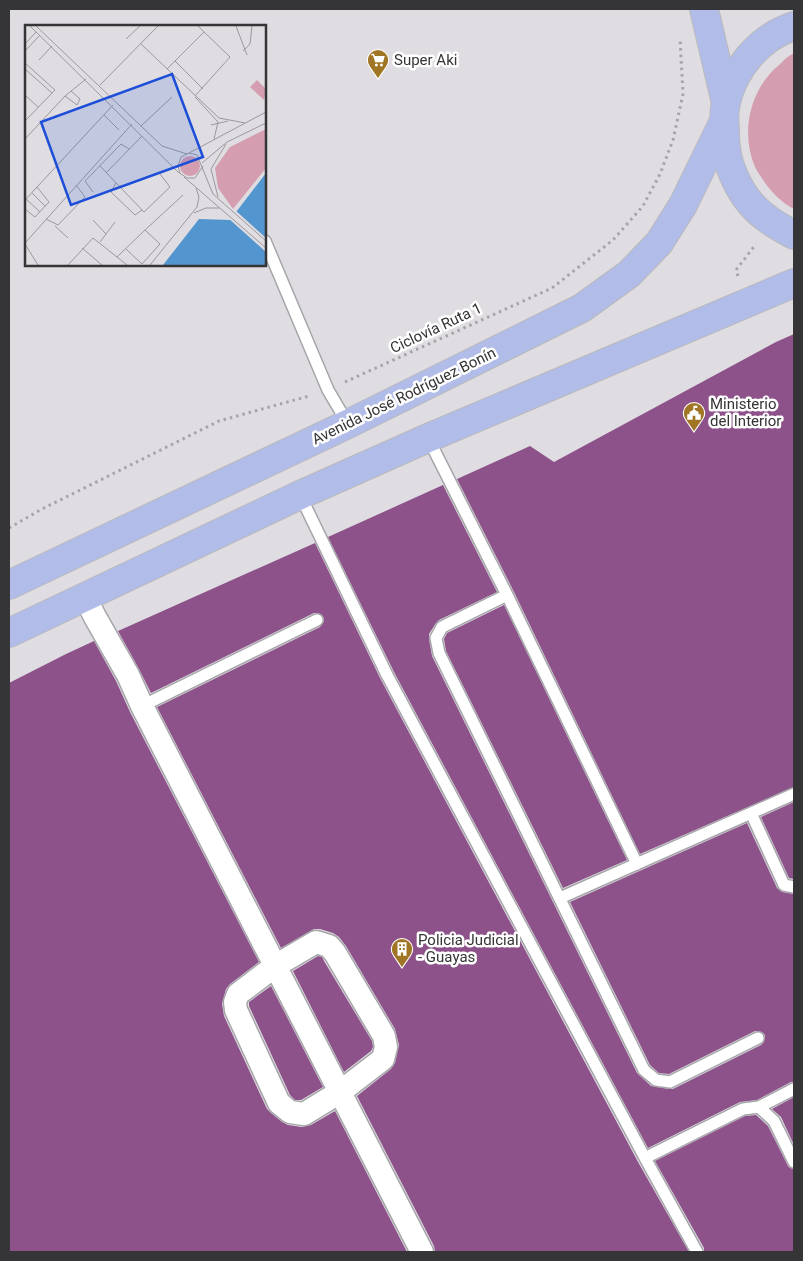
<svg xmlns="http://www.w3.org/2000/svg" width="803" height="1261" font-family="Roboto,sans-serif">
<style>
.green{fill:#d49db0}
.building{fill:#8d528a}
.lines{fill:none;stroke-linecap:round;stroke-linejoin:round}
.service-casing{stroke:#a6a5a9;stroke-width:14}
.minor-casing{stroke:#a6a5a9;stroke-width:25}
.primary-casing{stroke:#bababb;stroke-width:30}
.path{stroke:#a6a4a8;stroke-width:3;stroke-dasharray:2.5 4;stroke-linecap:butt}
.service{stroke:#fff;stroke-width:11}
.minor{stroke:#fff;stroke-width:22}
.primary{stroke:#b2bce8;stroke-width:28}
.labels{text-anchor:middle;stroke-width:5;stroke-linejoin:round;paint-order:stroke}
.poi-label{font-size:15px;fill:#353436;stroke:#fff;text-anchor:start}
.street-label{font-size:15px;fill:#353436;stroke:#fff}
.inset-road{fill:none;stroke:#9b999d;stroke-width:1}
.view{fill:#1d4ed8;fill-opacity:0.15;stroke:#1d4ed8;stroke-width:2.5}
.inset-edge{fill:none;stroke:#353436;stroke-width:2.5}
</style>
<rect width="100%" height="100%" fill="#dfdde2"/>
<path class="green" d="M794,53V209C782,203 771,192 763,180C761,176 757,172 755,167C740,132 750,89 779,65C784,60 788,56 794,53Z"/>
<path class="building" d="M794,334V787L640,854L514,592L457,479L530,446L554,462L776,342Z
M443,485L497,592L439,620L436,623L429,634V639L432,656L637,1073L651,1086L669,1089H673L761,1045L764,1042L765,1035L762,1032L755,1031L669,1074L659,1073L650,1065L570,902L747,823L777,888L782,892L794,894V1082H791L757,1100L740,1102L648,1148L394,672L328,537Z
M315,543L380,678L638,1162L689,1252H435L434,1246L357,1096L391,1069L395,1063L399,1045L395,1029L346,946L339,937L333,933L320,929H314L281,948L157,707L320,627L324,621L323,616L318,613H314L151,693L139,669L118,631Z
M504,605L627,860L563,888L446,651L444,639L447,633Z
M94,641L116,681L130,712L259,962L230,984L226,989L222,1004L224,1016L267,1109L271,1113L282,1122L288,1125L302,1127L311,1125L335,1111L407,1252H9V683L66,654Z
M794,802V879L789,878L761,817Z
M318,956L322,957L324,961L372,1041L373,1047L371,1051L344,1072L293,971Z
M271,986L323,1087L301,1100H295L290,1095L249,1006V1002Z
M794,1097V1145L781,1117L772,1109Z
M756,1115L768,1126L788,1166L790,1168L794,1169V1252H704V1248L655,1161L745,1116Z"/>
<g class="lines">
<g class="service-casing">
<path id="service" d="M265,241L328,390L348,424
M428,438L507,595L637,864
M300,495L387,675L645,1158L697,1252
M507,595L442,627L436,638L439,653L644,1070L656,1080L670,1082L758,1038
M142,706L317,620
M751,813L784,885L794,887
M560,898L794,794
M759,1107L794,1089
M645,1158L743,1109L759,1107L774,1121L794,1162"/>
</g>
<g class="minor-casing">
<path id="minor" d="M85,597L95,617L128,675L142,706L422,1252
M316,942L329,946L335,953L384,1036L386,1047L383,1059L340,1092L304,1114L290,1112L279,1103L236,1010L235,1002L238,994L275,966Z"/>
</g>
<g class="primary-casing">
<path id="primary" d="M704,9L726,103
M794,26C760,37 734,68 726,102C724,111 724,121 725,129C725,136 725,142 726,148C728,167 739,190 751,204C763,218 778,226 794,235
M9,585L348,424L582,308L629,274L659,243L683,205L724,121
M9,633L300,495L428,438L794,283"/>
</g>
<path class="path" d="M738,276L736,270L756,244
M345,382L552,288L613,240L643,206L660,174L673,140L683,94L680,38
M9,528L40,510L219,421L309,396"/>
<use href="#service" class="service"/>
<use href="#minor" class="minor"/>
<use href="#primary" class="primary"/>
</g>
<defs>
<g id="supermarket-pin" transform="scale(1.125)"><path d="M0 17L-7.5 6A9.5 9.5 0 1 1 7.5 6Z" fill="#a07524" stroke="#fff"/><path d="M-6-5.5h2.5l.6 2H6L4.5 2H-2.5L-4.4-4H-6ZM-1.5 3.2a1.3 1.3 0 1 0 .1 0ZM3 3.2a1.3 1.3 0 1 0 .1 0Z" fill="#fff"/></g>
<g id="civic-pin" transform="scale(1.125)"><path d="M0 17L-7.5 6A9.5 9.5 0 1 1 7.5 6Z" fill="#a07524" stroke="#fff"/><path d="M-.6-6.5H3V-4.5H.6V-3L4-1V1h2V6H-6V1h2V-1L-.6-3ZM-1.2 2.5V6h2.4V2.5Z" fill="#fff"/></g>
<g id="building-pin" transform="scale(1.125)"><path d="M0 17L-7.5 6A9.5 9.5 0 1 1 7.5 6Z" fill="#a07524" stroke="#fff"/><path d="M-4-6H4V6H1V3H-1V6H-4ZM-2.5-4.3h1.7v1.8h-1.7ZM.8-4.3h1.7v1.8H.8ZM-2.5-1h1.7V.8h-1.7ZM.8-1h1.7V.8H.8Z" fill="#fff"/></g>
</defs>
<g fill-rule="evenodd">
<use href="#supermarket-pin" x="378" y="60"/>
<use href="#civic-pin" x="694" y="413"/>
<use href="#building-pin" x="402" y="949"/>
</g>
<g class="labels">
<g class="poi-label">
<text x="394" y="65">Super Aki</text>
<text x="710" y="409">Ministerio<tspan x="710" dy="17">del Interior</tspan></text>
<text x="418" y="945">Policia Judicial<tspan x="418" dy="17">- Guayas</tspan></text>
</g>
<g class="street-label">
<text transform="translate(436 328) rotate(-25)" y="5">Ciclovía Ruta 1</text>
<text transform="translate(404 396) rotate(-26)" y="5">Avenida José Rodríguez Bonín</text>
</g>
</g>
<g transform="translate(25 25)">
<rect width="241" height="241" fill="#dfdde2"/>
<path d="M232,55L241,64L239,75L225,62ZM241,104V143L208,184L193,163L190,143L205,122ZM155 141a10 10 0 1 1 20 0a10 10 0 1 1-20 0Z" fill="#d49db0"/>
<path d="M241,148V240H138L174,194L205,195Z" fill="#5295cf"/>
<path d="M210,185L241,213V227L203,193Z" fill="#dfdde2"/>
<path class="inset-road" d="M5,1L153,147L162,153H170L178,141M11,1L137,121L162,129M211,1L222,30M101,14L115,1M0,19L11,7M116,19L194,93L220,98M0,26L15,10M218,26L225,19L227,1M14,35L27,21M150,36L178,64M0,38L30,65L0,96M0,44L27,68M142,44L179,7M75,60L133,1M0,70L13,82M40,71L52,80L55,74L46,66M170,71L205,32L173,1M170,72L193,97L189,114M79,90L94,105M186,100L203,96M116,101L147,72M0,114L40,71L61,54M164,128L241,87M177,138L202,117L241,98M75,141L119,187L145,162L135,149M81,148L117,111M155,148L153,141L156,132L164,128L172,130L188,169L241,216M159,152L241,223M91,158L86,167L110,190L117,185M68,167L60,156L96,119L104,124M7,168L20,181M193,172L186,144L201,119M1,174L15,187M0,175L88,80M0,184L10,192L24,177L12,162M169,188L181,183H194M21,194L33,200L60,172L51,160M68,195L81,209M30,201L43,213M120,205L158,170M75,217L90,197M0,218L107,99M0,219L13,240M57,223L77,240M92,232L120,205L135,219L117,239L101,224M43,240L68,213L102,240M125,240L172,182L174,172L171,163"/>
<path class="view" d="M147,49L178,132L46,180L16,97Z"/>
<rect width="241" height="241" class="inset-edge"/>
</g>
<rect width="803" height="1261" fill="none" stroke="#353436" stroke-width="20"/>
</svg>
